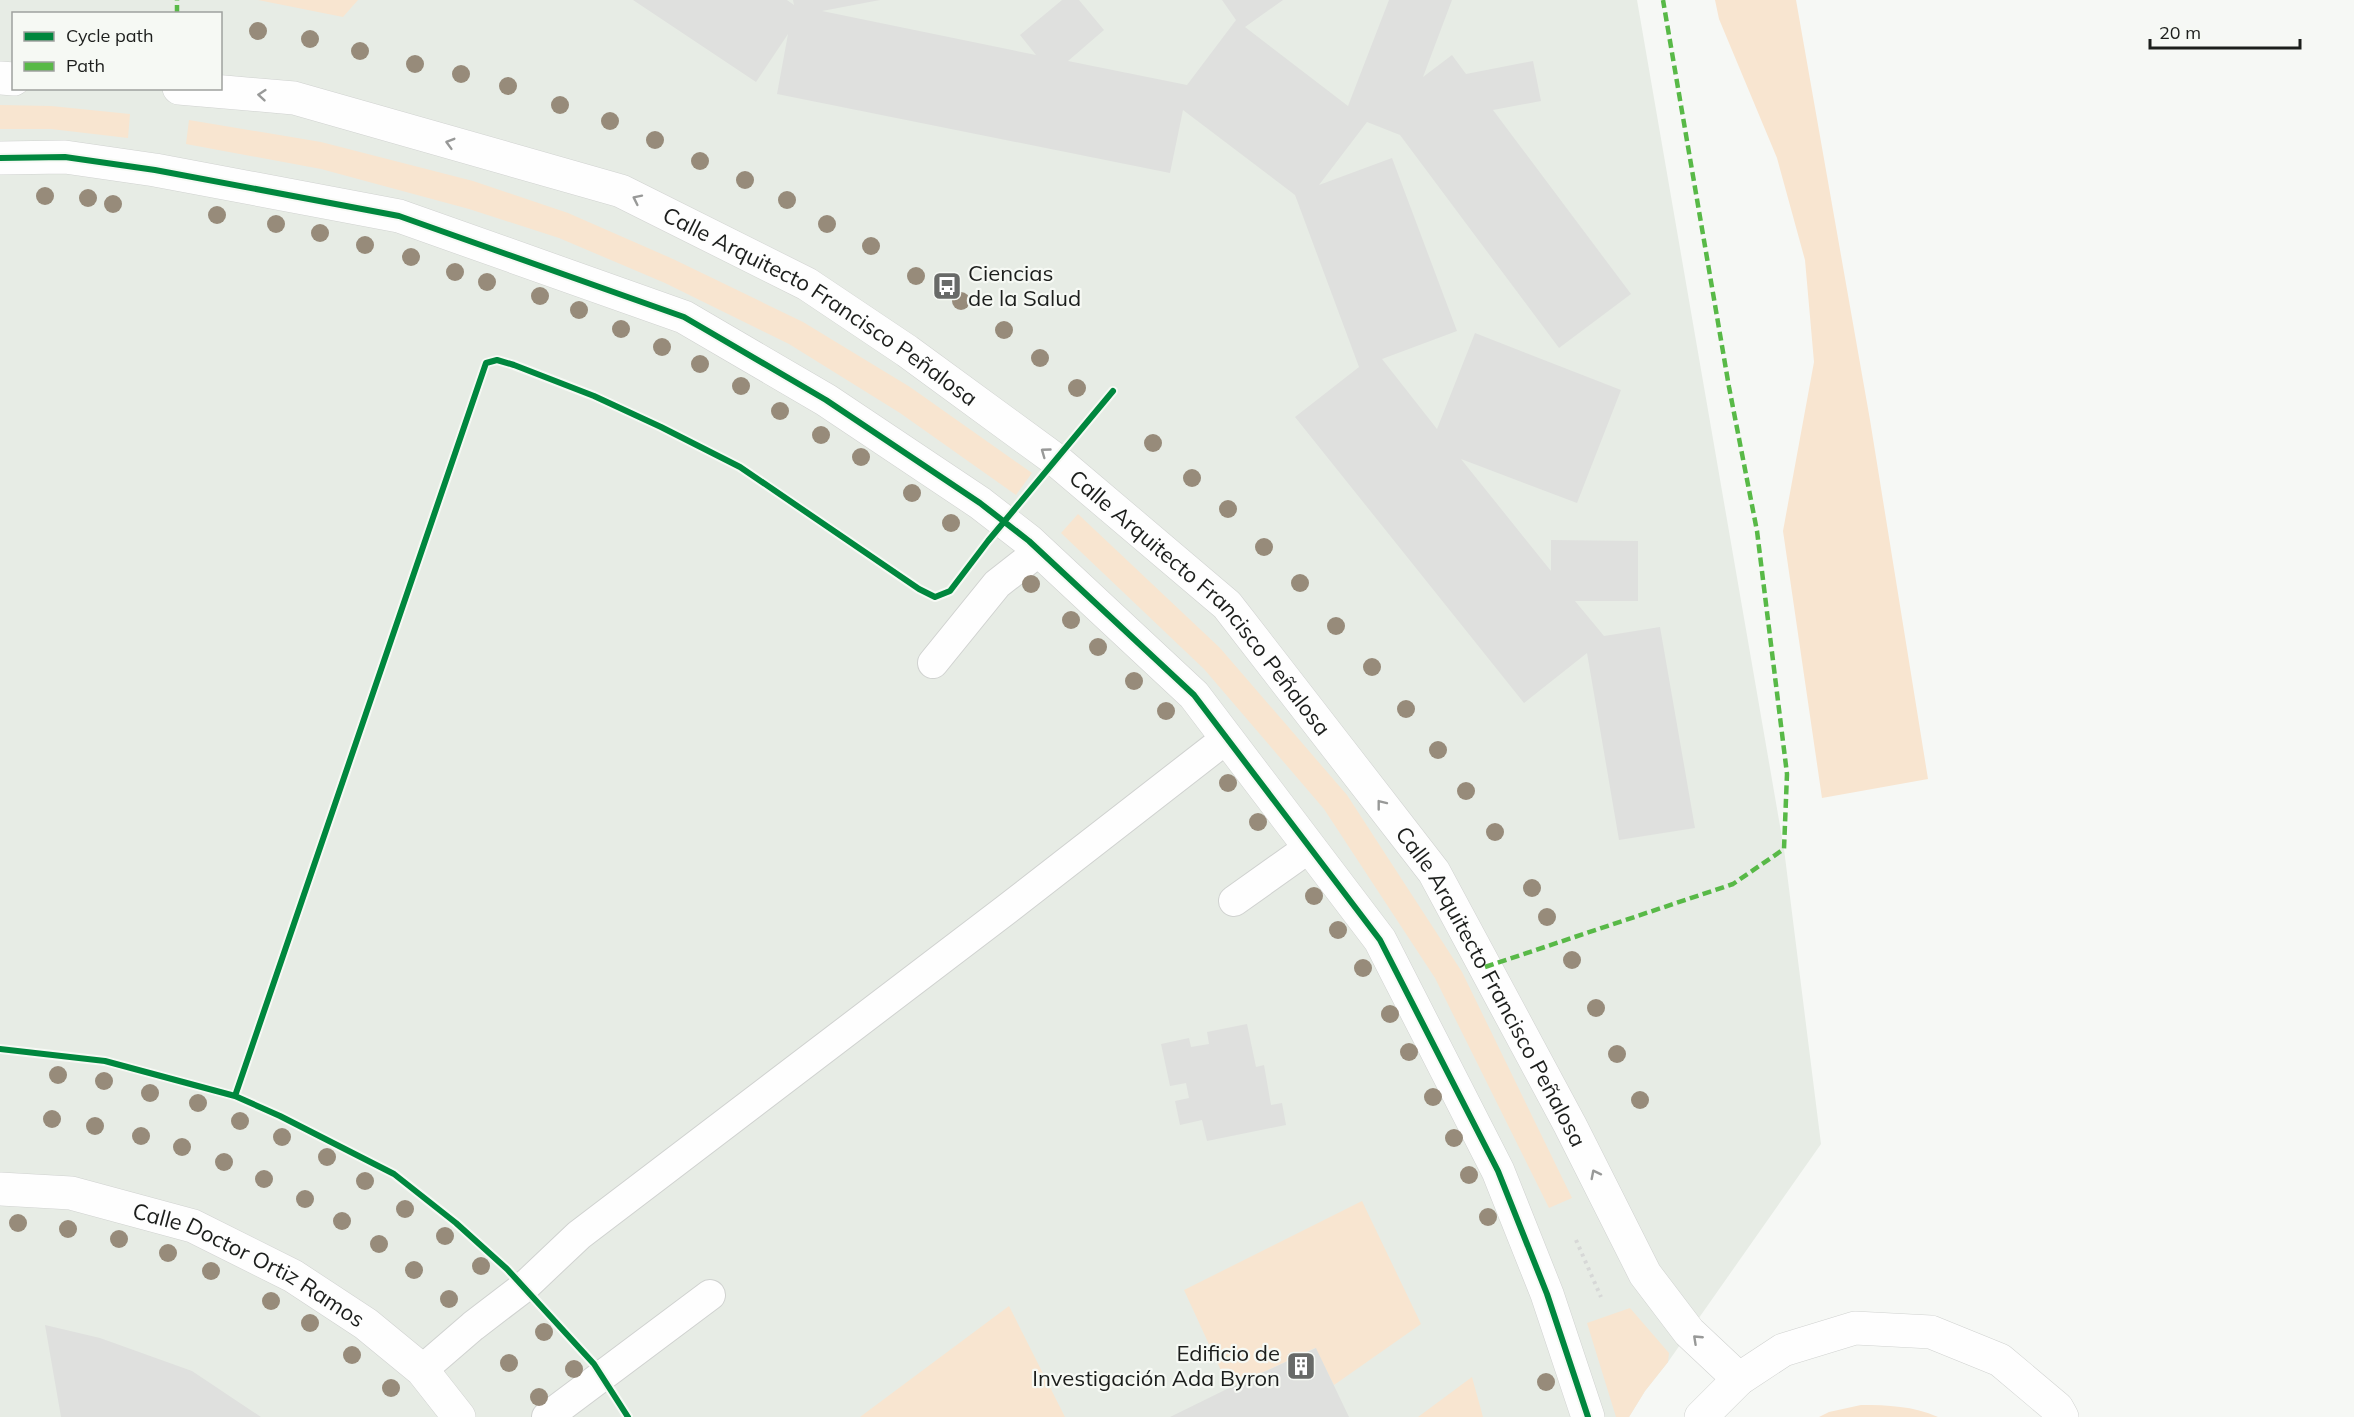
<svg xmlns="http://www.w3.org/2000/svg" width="2354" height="1417" font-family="Mulish,sans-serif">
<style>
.built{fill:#e7ece5;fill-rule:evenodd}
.green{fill:#f8e5d0}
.building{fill:#dfe0de}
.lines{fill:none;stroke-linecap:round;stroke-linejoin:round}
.service-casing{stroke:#d0d2d0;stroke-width:32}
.minor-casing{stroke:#d0d2d0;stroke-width:34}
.path{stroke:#d7d8d7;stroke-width:4;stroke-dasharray:3 4.5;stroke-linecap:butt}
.service{stroke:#fefefe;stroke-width:30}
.minor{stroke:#fefefe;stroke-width:33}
.quiet{stroke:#58b947;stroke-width:4.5;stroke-dasharray:9 4.5;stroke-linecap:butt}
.cycleway-casing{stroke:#f6f9f4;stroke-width:10}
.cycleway{stroke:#00873e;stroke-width:6}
.tree{fill:#978b7a}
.oneway{stroke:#989998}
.labels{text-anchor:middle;stroke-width:4.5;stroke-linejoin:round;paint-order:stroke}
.poi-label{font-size:22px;fill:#1c1e1c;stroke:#f6f9f4;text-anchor:start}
.street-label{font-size:22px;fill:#1c1e1c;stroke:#f6f9f4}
</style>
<rect width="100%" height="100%" fill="#f6f8f5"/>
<path class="built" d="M0,0H1637L1784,849L1821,1144L1668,1362L1645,1391L1629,1417H0ZM14,14H220V88H14Z"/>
<path class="green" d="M258,0H358L343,17Z
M1715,0H1796L1870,420L1928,779L1822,798L1783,531L1814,362L1805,260L1777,158L1719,19Z
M0,105L51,106L130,114L128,138L51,129H0Z
M189,120L321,142L473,181L568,213L673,259L803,322L910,387L1032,473L1016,495L900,413L789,344L665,283L559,238L469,209L321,169L186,144Z
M1078,514L1220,648L1347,795L1462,972L1572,1198L1549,1208L1435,978L1324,809L1204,669L1061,533Z
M1362,1201L1421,1324L1334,1385L1315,1348L1229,1388L1184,1290Z
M1009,1306L1065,1417H860Z
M1630,1308L1669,1353L1668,1362L1645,1391L1629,1417H1616L1587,1323Z
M1472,1377L1483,1417H1418Z
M1861,1405C1888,1405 1913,1406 1938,1417H1819L1829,1412Z"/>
<path class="building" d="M633,0H787L794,5L793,0H880L822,11L1036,55L1020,35L1062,0H1079L1104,30L1068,61L1187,85L1236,20L1222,0H1283L1245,27L1348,106L1389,0H1452L1423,77L1452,55L1466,74L1533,61L1541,101L1493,110L1631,294L1559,348L1400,135L1367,122L1319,185L1392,158L1457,331L1382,359L1437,429L1475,333L1621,390L1577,503L1461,459L1551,571V540L1638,541V601H1575L1604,636L1660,627L1695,828L1619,840L1587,653L1524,703L1295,417L1359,367L1295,195L1183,110L1170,173L777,94L788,34L756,82Z
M1247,1024L1256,1067L1264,1065L1271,1105L1282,1103L1286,1125L1207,1141L1202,1120L1180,1125L1175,1101L1189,1098L1186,1083L1170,1086L1161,1044L1189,1038L1191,1047L1209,1044L1207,1032Z
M45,1325L100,1338L192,1371L261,1417H61Z
M1316,1348L1349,1417H1170L1229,1388Z"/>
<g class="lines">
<g class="service-casing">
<path id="service" d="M933,663L997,584L1039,551
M1234,901L1310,847
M422,1370L473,1326L524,1287L579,1235L1007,909L1227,738
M547,1417L710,1295"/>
</g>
<g class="minor-casing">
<g id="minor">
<path d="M0,78L14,79"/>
<path id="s1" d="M179,88L294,98L621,191L807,284L907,351L1056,460L1227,605L1434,872L1570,1125L1645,1274L1689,1332L1739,1379"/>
<path d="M0,158L65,157L155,170L399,216L684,317L826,400L980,503L1029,541L1194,695L1380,940L1498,1171L1547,1294L1588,1417"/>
<path id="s2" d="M0,1189L71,1193L193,1226L293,1276L366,1324L422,1370L459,1417"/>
<path d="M1701,1417L1739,1379L1783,1350L1855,1328L1931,1332L2000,1360L2057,1408L2062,1417"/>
</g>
</g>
<path class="path" d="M1576,1240L1601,1297"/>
<use href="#service" class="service"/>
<use href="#minor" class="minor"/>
<path class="quiet" d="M177,14V0
M186,88V89
M1485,967L1733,884L1784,849L1787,774L1757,531L1729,387L1663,0"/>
<g class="cycleway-casing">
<path id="cycleway" d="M0,158L65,157L155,170L399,216L684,317L826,400L980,503L1029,541L1194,695L1380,940L1498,1171L1547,1294L1588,1417
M0,1049L105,1061L235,1096L280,1116L394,1174L456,1223L507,1269L594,1364L628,1417
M235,1096L486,363L497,360L514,365L594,396L661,427L740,467L919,589L935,597L950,591L988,541L1113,391"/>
</g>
<use href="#cycleway" class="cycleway"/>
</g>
<g class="tree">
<circle cx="258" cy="31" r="9"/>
<circle cx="310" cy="39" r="9"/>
<circle cx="360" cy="51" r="9"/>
<circle cx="415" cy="64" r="9"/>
<circle cx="461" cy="74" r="9"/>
<circle cx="508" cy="86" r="9"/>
<circle cx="560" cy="105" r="9"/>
<circle cx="610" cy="121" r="9"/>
<circle cx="655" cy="140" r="9"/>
<circle cx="700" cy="161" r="9"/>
<circle cx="745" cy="180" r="9"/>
<circle cx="45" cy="196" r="9"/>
<circle cx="88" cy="198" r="9"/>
<circle cx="787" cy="200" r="9"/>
<circle cx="113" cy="204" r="9"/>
<circle cx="217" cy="215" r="9"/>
<circle cx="276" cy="224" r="9"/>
<circle cx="827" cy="224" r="9"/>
<circle cx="320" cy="233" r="9"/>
<circle cx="365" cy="245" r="9"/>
<circle cx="871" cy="246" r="9"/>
<circle cx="411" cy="257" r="9"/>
<circle cx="455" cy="272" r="9"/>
<circle cx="916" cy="276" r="9"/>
<circle cx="487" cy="282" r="9"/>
<circle cx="540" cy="296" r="9"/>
<circle cx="961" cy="301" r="9"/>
<circle cx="579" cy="310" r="9"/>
<circle cx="621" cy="329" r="9"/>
<circle cx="1004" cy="330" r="9"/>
<circle cx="662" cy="347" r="9"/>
<circle cx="1040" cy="358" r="9"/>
<circle cx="700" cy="364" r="9"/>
<circle cx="741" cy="386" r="9"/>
<circle cx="1077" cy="388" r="9"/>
<circle cx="780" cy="411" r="9"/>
<circle cx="821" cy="435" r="9"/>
<circle cx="1153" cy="443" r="9"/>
<circle cx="861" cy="457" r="9"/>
<circle cx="1192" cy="478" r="9"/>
<circle cx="912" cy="493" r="9"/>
<circle cx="1228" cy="509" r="9"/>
<circle cx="951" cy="523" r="9"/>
<circle cx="1264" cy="547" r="9"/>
<circle cx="1300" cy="583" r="9"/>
<circle cx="1031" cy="584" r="9"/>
<circle cx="1071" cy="620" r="9"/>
<circle cx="1336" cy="626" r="9"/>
<circle cx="1098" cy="647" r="9"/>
<circle cx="1372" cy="667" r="9"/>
<circle cx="1134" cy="681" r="9"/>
<circle cx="1406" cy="709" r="9"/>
<circle cx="1166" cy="711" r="9"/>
<circle cx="1438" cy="750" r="9"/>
<circle cx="1228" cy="783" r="9"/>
<circle cx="1466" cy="791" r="9"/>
<circle cx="1258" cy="822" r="9"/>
<circle cx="1495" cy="832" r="9"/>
<circle cx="1532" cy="888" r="9"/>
<circle cx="1314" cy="896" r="9"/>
<circle cx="1547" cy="917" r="9"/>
<circle cx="1338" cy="930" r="9"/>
<circle cx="1572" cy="960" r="9"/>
<circle cx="1363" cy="968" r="9"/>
<circle cx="1596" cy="1008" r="9"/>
<circle cx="1390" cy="1014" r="9"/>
<circle cx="1409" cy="1052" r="9"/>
<circle cx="1617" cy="1054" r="9"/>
<circle cx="58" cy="1075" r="9"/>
<circle cx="104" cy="1081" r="9"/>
<circle cx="150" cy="1093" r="9"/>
<circle cx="1433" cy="1097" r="9"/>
<circle cx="1640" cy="1100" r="9"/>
<circle cx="198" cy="1103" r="9"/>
<circle cx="52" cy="1119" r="9"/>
<circle cx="240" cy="1121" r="9"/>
<circle cx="95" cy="1126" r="9"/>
<circle cx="141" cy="1136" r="9"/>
<circle cx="282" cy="1137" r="9"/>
<circle cx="1454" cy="1138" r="9"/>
<circle cx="182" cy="1147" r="9"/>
<circle cx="327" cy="1157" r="9"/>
<circle cx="224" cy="1162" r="9"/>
<circle cx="1469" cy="1175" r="9"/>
<circle cx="264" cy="1179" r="9"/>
<circle cx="365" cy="1181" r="9"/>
<circle cx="305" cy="1199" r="9"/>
<circle cx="405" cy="1209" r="9"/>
<circle cx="1488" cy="1217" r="9"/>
<circle cx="342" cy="1221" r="9"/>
<circle cx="18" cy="1223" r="9"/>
<circle cx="68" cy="1229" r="9"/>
<circle cx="445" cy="1236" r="9"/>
<circle cx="119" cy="1239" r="9"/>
<circle cx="379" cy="1244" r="9"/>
<circle cx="168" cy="1253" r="9"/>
<circle cx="481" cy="1266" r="9"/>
<circle cx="414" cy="1270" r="9"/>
<circle cx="211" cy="1271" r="9"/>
<circle cx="449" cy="1299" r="9"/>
<circle cx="271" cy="1301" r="9"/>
<circle cx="310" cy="1323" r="9"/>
<circle cx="544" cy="1332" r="9"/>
<circle cx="352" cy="1355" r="9"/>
<circle cx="509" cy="1363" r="9"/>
<circle cx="574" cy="1369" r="9"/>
<circle cx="1546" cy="1382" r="9"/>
<circle cx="391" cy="1388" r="9"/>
<circle cx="539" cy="1397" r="9"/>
</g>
<defs><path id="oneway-chevron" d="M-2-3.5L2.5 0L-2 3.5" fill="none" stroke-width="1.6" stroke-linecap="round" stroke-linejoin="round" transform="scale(1.5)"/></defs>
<g class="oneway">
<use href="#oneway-chevron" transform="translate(262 95) rotate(-175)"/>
<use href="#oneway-chevron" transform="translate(450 143) rotate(-164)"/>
<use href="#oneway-chevron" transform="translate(637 199) rotate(-154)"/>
<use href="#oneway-chevron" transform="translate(1045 452) rotate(-144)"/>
<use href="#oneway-chevron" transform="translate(1381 804) rotate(-128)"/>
<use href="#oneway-chevron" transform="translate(1595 1174) rotate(-117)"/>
<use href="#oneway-chevron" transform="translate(1697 1339) rotate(-137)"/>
</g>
<defs>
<g id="bus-square" transform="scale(1.5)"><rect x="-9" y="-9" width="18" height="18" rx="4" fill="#686a68" stroke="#f6f9f4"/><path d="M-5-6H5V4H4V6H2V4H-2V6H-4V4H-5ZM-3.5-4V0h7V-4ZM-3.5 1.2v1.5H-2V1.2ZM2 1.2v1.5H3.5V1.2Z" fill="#fff"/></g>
<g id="building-square" transform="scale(1.5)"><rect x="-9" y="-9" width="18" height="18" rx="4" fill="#686a68" stroke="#f6f9f4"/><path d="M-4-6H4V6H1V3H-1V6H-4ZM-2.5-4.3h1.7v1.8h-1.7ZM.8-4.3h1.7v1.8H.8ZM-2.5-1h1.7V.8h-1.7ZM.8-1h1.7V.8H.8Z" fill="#fff"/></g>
</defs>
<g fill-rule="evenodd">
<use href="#bus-square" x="947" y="286"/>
<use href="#building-square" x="1301" y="1366"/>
</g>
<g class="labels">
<g class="poi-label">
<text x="968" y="281">Ciencias<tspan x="968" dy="25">de la Salud</tspan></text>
<text x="1280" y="1361" text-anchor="end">Edificio de<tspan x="1280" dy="25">Investigación Ada Byron</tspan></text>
</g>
<g class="street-label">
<text dy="8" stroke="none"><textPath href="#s1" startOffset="686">Calle Arquitecto Francisco Peñalosa</textPath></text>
<text dy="8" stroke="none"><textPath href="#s1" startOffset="1172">Calle Arquitecto Francisco Peñalosa</textPath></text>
<text dy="8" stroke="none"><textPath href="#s1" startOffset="1658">Calle Arquitecto Francisco Peñalosa</textPath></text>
<text dy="8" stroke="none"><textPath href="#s2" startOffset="264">Calle Doctor Ortiz Ramos</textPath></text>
</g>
</g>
<rect x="12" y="12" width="210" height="78" fill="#f6f9f4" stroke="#9fa19e" stroke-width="1.5"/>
<rect x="24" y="32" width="30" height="9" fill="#00873e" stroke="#9fa19e" stroke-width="1.5"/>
<text x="66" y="42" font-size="18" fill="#1c1e1c">Cycle path</text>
<rect x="24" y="62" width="30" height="9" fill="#58b947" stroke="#9fa19e" stroke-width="1.5"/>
<text x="66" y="72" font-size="18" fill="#1c1e1c">Path</text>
<path d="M2150 39v9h150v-9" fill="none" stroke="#1c1e1c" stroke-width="3"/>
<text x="2159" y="39" font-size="18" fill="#1c1e1c" stroke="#f6f9f4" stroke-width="4.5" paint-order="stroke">20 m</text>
</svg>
